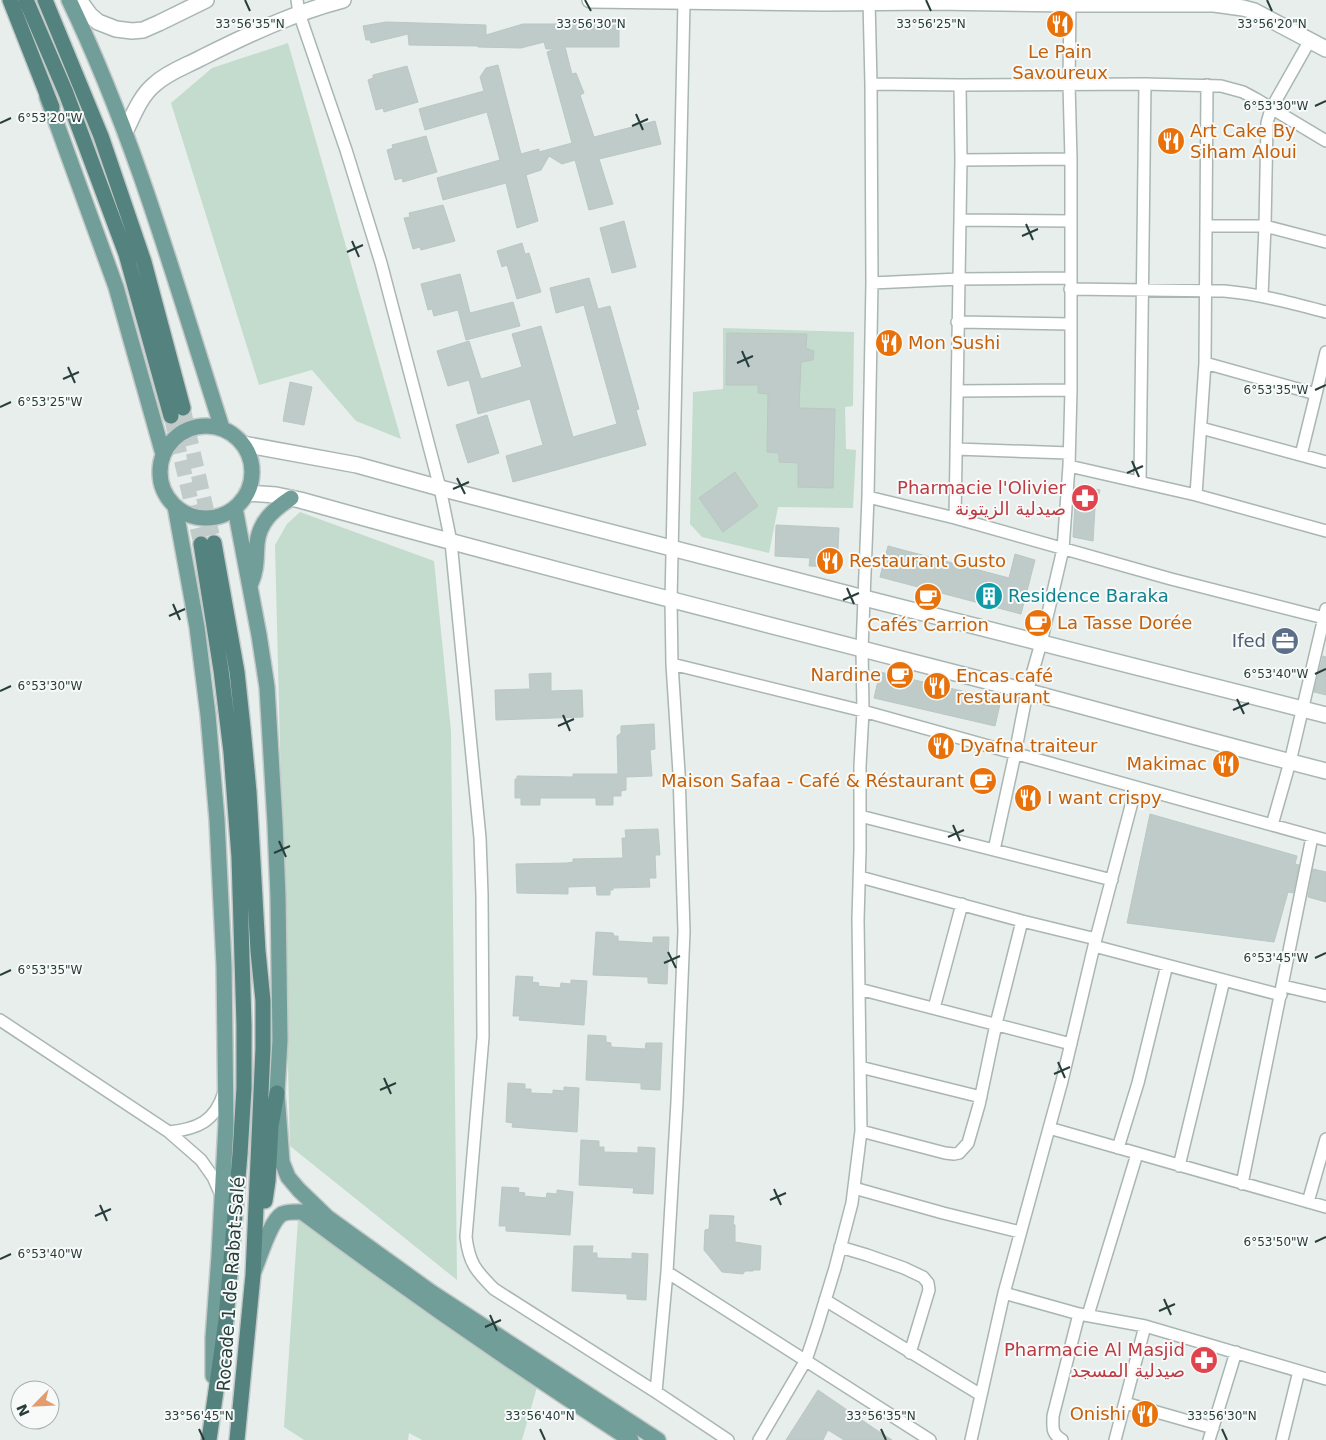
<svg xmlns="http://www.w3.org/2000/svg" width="1326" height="1440" font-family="'DejaVu Sans',Vazirmatn,sans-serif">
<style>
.green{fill:#c3dccd}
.building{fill:#bfcbc8;stroke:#bac7c3}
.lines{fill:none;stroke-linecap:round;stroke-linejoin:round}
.trunk-tunnel{stroke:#c1cbc9;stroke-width:15;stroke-dasharray:15 8;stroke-linecap:butt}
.minor-casing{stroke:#aab6b3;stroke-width:14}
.tertiary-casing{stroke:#aab6b3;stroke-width:18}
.primary-casing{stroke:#c3c9c8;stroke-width:18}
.trunk-casing{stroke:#c3c9c8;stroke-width:18}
.minor{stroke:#fff;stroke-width:11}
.tertiary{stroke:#fff;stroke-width:15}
.primary{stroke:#719e99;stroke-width:15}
.trunk{stroke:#54827e;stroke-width:15}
.ticks{fill:none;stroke:#273e3b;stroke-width:2}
.labels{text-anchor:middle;stroke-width:4;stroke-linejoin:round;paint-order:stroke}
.food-label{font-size:18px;fill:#c56008;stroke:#f7faf9;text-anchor:start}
.health-label{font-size:18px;fill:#be3a42;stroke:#f7faf9;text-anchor:end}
.culture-label{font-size:18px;fill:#0d838f;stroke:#f7faf9;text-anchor:start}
.service-label{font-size:18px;fill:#4e5e75;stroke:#f7faf9;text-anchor:end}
.street-label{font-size:18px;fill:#273e3b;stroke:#f7faf9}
.ticks-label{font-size:12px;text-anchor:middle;fill:#273e3b;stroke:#f7faf9;stroke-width:4;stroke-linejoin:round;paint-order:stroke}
</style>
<rect width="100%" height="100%" fill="#e7eeec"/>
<path class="green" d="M288,43L401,439L356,421L312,370L259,385L171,103L212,68Z
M723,328L854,332L853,406L845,407L846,449L856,450L853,508L778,507L769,553L702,537L690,524L693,392L723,389Z
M300,512L434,561L451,731L457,1280L290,1146L275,545L287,524Z
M298,1220L537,1387L522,1440H422L409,1433L408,1440H304L284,1427Z"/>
<path class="building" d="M386,22L486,25V35L523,24H619V47H565L572,74L576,73L584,93L580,95L594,137L655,121L661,144L599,159L613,204L589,210L575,160L562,164L549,156L541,170L526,175L538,221L517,228L506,183L443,200L437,178L500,160L487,112L425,130L419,109L484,91L480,77L486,68L498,65L521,154L539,149V152L572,143L547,52L555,49H546L544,42L521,48L478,47V46L409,45L408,34L371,43L370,40H366L363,26Z
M407,66L418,102L384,112L383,108L376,110L368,80L373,78V75Z
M426,136L437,172L403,182L402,178L395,180L387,150L393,148L392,145Z
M443,205L455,241L421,250L420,247L413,249L404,218L410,217L409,213Z
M624,221L636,267L612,273L600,228Z
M522,243L525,254L529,253L541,292L517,299L507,265L502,267L497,251Z
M460,274L470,313L513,302L520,326L466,340L458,310L434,316L432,309L428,310L421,284Z
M589,278L598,309L610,306L639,409L636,410L646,445L513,482L506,456L543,445L530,399L478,414L469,380L448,386L437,351L469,341L481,379L522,367L512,334L541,326L573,437L617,424L584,305L556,313L550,288Z
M727,333L807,334L806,348L814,351L813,360L801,362L799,408L835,409L833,488L798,487V463L779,462V453L767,452L768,394L758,393V385H726Z
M290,382L312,387L304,425L283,421Z
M487,415L499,453L468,463L456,425Z
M735,472L758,506L723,532L699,498Z
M1080,486L1100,490L1095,508L1093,541L1073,537L1075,504Z
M776,525L839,528L837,567L809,566L810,558L775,556Z
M888,546L1009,578L1015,554L1035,560L1021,614L880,577Z
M1323,656L1326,657V695L1314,692Z
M880,672L1001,700L995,726L874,698Z
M551,673V691L582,690L583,717L496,720L495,690L530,689L529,674Z
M654,724L655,749L650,750L652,776L626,777V790L621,791V796H613V805H596V798H540V805H521V798H515V779H517V776L573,777V774H618L617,736L621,733V726Z
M1150,814L1297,856L1295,864L1299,865L1293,893L1288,892L1274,942L1127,923Z
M658,829L660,855H655L656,878H649L650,887L613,888V890H610V895H597L596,886L568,887V894L517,893L516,864L567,863L573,862V859L623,858L622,838H626L625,830Z
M1313,869L1326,872V902L1308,897Z
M596,932L613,933L614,936H618V941L653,943V937H669L667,984L648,983V977L593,975Z
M516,976L533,977L532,982L539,983L538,986L560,988L561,983L571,984V980L587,981L584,1025L519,1020L520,1016H513Z
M588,1035L606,1036V1042L611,1043V1047L645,1049L646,1043H662L660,1090L641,1089V1083L586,1080Z
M508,1083L525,1084V1089H531V1093L553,1094V1090L564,1091V1087L579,1088L577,1132L512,1127L513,1123L506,1122Z
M581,1140L599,1141V1147H604V1152L638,1153V1147L655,1148L653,1194L633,1193L634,1188L579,1185Z
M502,1187L519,1188L518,1192L525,1193L524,1196L546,1198L547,1193L557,1194V1190L573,1192L570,1235L506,1231V1226H499Z
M710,1215L734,1216L733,1224L735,1225V1242L761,1246L760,1270H753V1271H745L743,1274L722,1272L704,1250L705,1230L709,1229Z
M574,1246H593L592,1253H597V1258L632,1259V1253L648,1254L646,1300L627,1299V1294L572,1291Z
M818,1390L875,1429L892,1440H844L828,1430L823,1440H786Z"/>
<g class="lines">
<path class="trunk-tunnel" d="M183,408L214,543
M171,416L201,544"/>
<g class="minor-casing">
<path id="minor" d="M297,0L299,13L346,150L381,263L440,488L451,542L480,838L482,895L483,1037L466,1237C469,1263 476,1271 494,1289L656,1392L728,1440
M871,84L960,85L1145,84L1221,86L1243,92L1256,99L1326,141
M961,160L1071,159
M960,220L1071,221
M1206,226H1265L1326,242
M872,283L959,279L1070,278
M1070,289L1224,291C1259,294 1292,303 1326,312
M1262,296L1265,226L1267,123L1271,109L1310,40
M957,322L1070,324
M1205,363L1316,394L1326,352
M957,391L1071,390
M1201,428L1326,462
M956,449L1069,453
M1301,455L1316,394
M1069,466L1196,495L1326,531
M1140,482L1145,84
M1196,495L1205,363L1207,85
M868,497L955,518L1171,579L1324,618
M955,518L961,160L960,85
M672,664L863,711L1326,840
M860,816L1112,880
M1272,825L1290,762L1326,609
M994,850L1015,754L1027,692L1041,643L1063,549L1069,466L1071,390V159L1069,84L1070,0
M860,877L1022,921L1096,939
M1094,946L1281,995
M1283,986L1326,996
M859,989L1071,1044
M934,1008L962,904
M0,1020L169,1132L201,1160L213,1177L221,1195
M860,1067L981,1097
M1049,1128L1326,1207
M861,1131L945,1153L954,1154L959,1153L968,1143L979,1105L996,1024L1022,921
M169,1132C197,1129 215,1122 224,1092
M1118,1148L1138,1083L1167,965
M1179,1166L1224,980
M1242,1184L1312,837
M854,1188L943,1213L1020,1232
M1308,1202L1326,1139
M840,1247L867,1255L904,1268L923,1277L928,1283L929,1290L910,1353
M667,1272L930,1440
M1004,1293L1079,1314L1145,1326L1326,1379
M825,1300L981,1395
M1088,1315L1137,1154
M656,1392L667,1272L677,1102L684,931L679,773L672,664L671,601L684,2
M1125,1403L1213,1428
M759,1440L806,1360L817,1327L835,1268L852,1203L861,1131L858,920L860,850V766L863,711L862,649L868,497L872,283L871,84L869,0
M971,1440L1004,1293L1062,1081L1094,946L1136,787
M1062,1440C1051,1433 1053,1428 1053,1416L1079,1314
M1115,1440L1145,1326
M1209,1440L1236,1352
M1282,1440L1299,1371"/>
</g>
<g class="tertiary-casing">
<path id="tertiary" d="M79,0L90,15L98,22L116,29L132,31L143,30L159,23L206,0
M590,0L826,3L933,2L1070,4H1214L1243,8L1254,11L1326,49
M125,132C133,116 140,96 155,84C168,72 186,66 201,58C247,35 293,13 343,0
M243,444L357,465L440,488L864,598L1326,715
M247,493L276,495L300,500C539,567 781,628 1022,690C1123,717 1224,745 1326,771"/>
</g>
<g class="primary-casing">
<path id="primary" d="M69,0C135,137 176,284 222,428
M47,97L116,287L163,454
M160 472a46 46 0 1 1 92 0a46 46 0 1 1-92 0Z
M175,506L197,627L208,715L217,820L224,966L226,1124L219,1256L213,1338V1376
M235,508L259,635L267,687L275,823L278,896L280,1040L277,1093L282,1162L288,1177L299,1190L327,1217L431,1292L658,1440
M251,583C257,570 256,558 257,544C259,522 273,510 291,498
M254,1271C260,1257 270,1221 282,1214C288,1211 296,1212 302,1212C409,1292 519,1368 631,1440"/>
</g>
<g class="trunk-casing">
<path id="trunk" d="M10,0L52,107
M26,0L66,93L126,254L171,416
M45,0L101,136L144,262L183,408
M214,543L237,672L243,728L249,792L258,951L263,1001V1048L253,1275L237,1440
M201,544L221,670L231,752L239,857L244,1025V1088L240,1154L226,1320L209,1440
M265,1201L268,1181L271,1126L277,1093"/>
</g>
<use href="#minor" class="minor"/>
<use href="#tertiary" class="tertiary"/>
<use href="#primary" class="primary"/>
<use href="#trunk" class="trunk"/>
</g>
<path class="ticks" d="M245,0L250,11M585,0L591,11M926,0L931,11M1267,0L1272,11M1315,106L1326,101M636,114L643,130M0,123L11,118M632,126L648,119M1026,224L1033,240M1022,236L1038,229M352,241L359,257M347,252L363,245M742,351L749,367M737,363L753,356M68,367L75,383M63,379L79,372M1315,390L1326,385M0,407L11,402M1132,461L1139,477M1127,473L1143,466M457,478L465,494M453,489L469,482M847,588L854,604M843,600L859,593M173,604L180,620M169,616L185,609M1315,674L1326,669M0,691L11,686M1237,699L1244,714M1233,710L1249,703M563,715L570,731M558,726L574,719M953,825L960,841M948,837L964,830M279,841L286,857M274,853L290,846M668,952L676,968M1315,958L1326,953M664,963L680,956M0,975L11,970M1058,1062L1065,1078M1054,1074L1070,1067M384,1078L391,1094M380,1090L396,1083M774,1189L781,1205M770,1200L786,1193M100,1205L107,1221M95,1216L111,1209M1315,1242L1326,1237M0,1259L11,1254M1164,1299L1171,1315M1159,1311L1175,1304M490,1315L497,1331M485,1327L501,1320M199,1429L204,1440M540,1429L545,1440M881,1429L886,1440M1222,1429L1227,1440"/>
<defs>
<g id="restaurant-disc" transform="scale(1.4375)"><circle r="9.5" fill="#e8710a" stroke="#f7faf9"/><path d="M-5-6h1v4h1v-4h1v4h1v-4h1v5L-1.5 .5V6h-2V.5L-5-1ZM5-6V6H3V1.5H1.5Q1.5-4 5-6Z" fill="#fff"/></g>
<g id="pharmacy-disc" transform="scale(1.4375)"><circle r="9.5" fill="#e0444e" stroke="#f7faf9"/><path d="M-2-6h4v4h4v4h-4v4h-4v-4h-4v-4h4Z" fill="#fff"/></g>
<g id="building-disc" transform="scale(1.4375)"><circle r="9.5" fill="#0f9aa8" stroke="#f7faf9"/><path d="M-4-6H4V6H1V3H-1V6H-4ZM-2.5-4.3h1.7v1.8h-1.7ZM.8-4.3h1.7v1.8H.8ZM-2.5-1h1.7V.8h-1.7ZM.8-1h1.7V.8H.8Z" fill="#fff"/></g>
<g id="cafe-disc" transform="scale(1.4375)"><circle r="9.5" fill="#e8710a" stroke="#f7faf9"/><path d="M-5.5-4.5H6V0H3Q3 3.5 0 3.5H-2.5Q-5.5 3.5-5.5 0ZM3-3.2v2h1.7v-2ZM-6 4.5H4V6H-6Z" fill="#fff"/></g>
<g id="office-disc" transform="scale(1.4375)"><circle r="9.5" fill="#5c6f8a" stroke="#f7faf9"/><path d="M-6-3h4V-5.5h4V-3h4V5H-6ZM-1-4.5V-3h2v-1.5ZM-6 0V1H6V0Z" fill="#fff"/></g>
</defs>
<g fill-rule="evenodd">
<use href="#restaurant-disc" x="1060" y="24"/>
<use href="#restaurant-disc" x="1171" y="141"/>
<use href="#restaurant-disc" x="889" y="343"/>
<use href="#pharmacy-disc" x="1085" y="498"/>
<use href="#restaurant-disc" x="830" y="561"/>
<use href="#building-disc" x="989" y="596"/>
<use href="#cafe-disc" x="928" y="597"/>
<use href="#cafe-disc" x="1038" y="623"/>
<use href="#office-disc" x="1285" y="641"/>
<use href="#cafe-disc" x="900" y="675"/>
<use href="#restaurant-disc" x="937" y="686"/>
<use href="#restaurant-disc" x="941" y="746"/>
<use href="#restaurant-disc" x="1226" y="764"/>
<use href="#cafe-disc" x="983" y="781"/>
<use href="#restaurant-disc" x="1028" y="798"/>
<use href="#pharmacy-disc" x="1204" y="1360"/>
<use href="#restaurant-disc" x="1145" y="1414"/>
</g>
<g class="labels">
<g class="food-label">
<text x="1060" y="58" text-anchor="middle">Le Pain<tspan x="1060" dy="21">Savoureux</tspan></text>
<text x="1190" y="137">Art Cake By<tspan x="1190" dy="21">Siham Aloui</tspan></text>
<text x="908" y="349">Mon Sushi</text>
<text x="849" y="567">Restaurant Gusto</text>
<text x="1057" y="629">La Tasse Dorée</text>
<text x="928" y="631" text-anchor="middle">Cafés Carrion</text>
<text x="881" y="681" text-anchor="end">Nardine</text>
<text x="956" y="682">Encas café<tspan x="956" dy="21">restaurant</tspan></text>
<text x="960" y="752">Dyafna traiteur</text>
<text x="1207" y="770" text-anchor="end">Makimac</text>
<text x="964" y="787" text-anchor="end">Maison Safaa - Café &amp; Réstaurant</text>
<text x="1047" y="804">I want crispy</text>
<text x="1126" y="1420" text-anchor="end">Onishi</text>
</g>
<g class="health-label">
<text x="1066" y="494">Pharmacie l'Olivier<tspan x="1066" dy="21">صيدلية الزيتونة</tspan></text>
<text x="1185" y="1356">Pharmacie Al Masjid<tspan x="1185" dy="21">صيدلية المسجد</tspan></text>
</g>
<g class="culture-label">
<text x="1008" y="602">Residence Baraka</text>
</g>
<g class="service-label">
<text x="1266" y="647">Ifed</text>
</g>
<g class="street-label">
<text transform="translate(231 1284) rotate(-86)" y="6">Rocade 1 de Rabat-Salé</text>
</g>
</g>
<g class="ticks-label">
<text x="931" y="28">33°56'25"N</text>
<text x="250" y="28">33°56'35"N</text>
<text x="591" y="28">33°56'30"N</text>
<text x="1272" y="28">33°56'20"N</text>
<text x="1276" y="110">6°53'30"W</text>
<text x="50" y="122">6°53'20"W</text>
<text x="1276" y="394">6°53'35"W</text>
<text x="50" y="406">6°53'25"W</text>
<text x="1276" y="678">6°53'40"W</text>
<text x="50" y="690">6°53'30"W</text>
<text x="1276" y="962">6°53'45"W</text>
<text x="50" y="974">6°53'35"W</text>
<text x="1276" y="1246">6°53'50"W</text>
<text x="50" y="1258">6°53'40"W</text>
<text x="199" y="1420">33°56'45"N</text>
<text x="540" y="1420">33°56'40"N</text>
<text x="881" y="1420">33°56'35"N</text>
<text x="1222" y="1420">33°56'30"N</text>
</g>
<g transform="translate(35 1405) rotate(246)"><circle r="24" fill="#f7faf9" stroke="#a4afad"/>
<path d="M0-4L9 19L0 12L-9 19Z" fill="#e39c70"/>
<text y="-8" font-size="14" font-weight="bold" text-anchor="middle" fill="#273e3b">N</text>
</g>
</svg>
